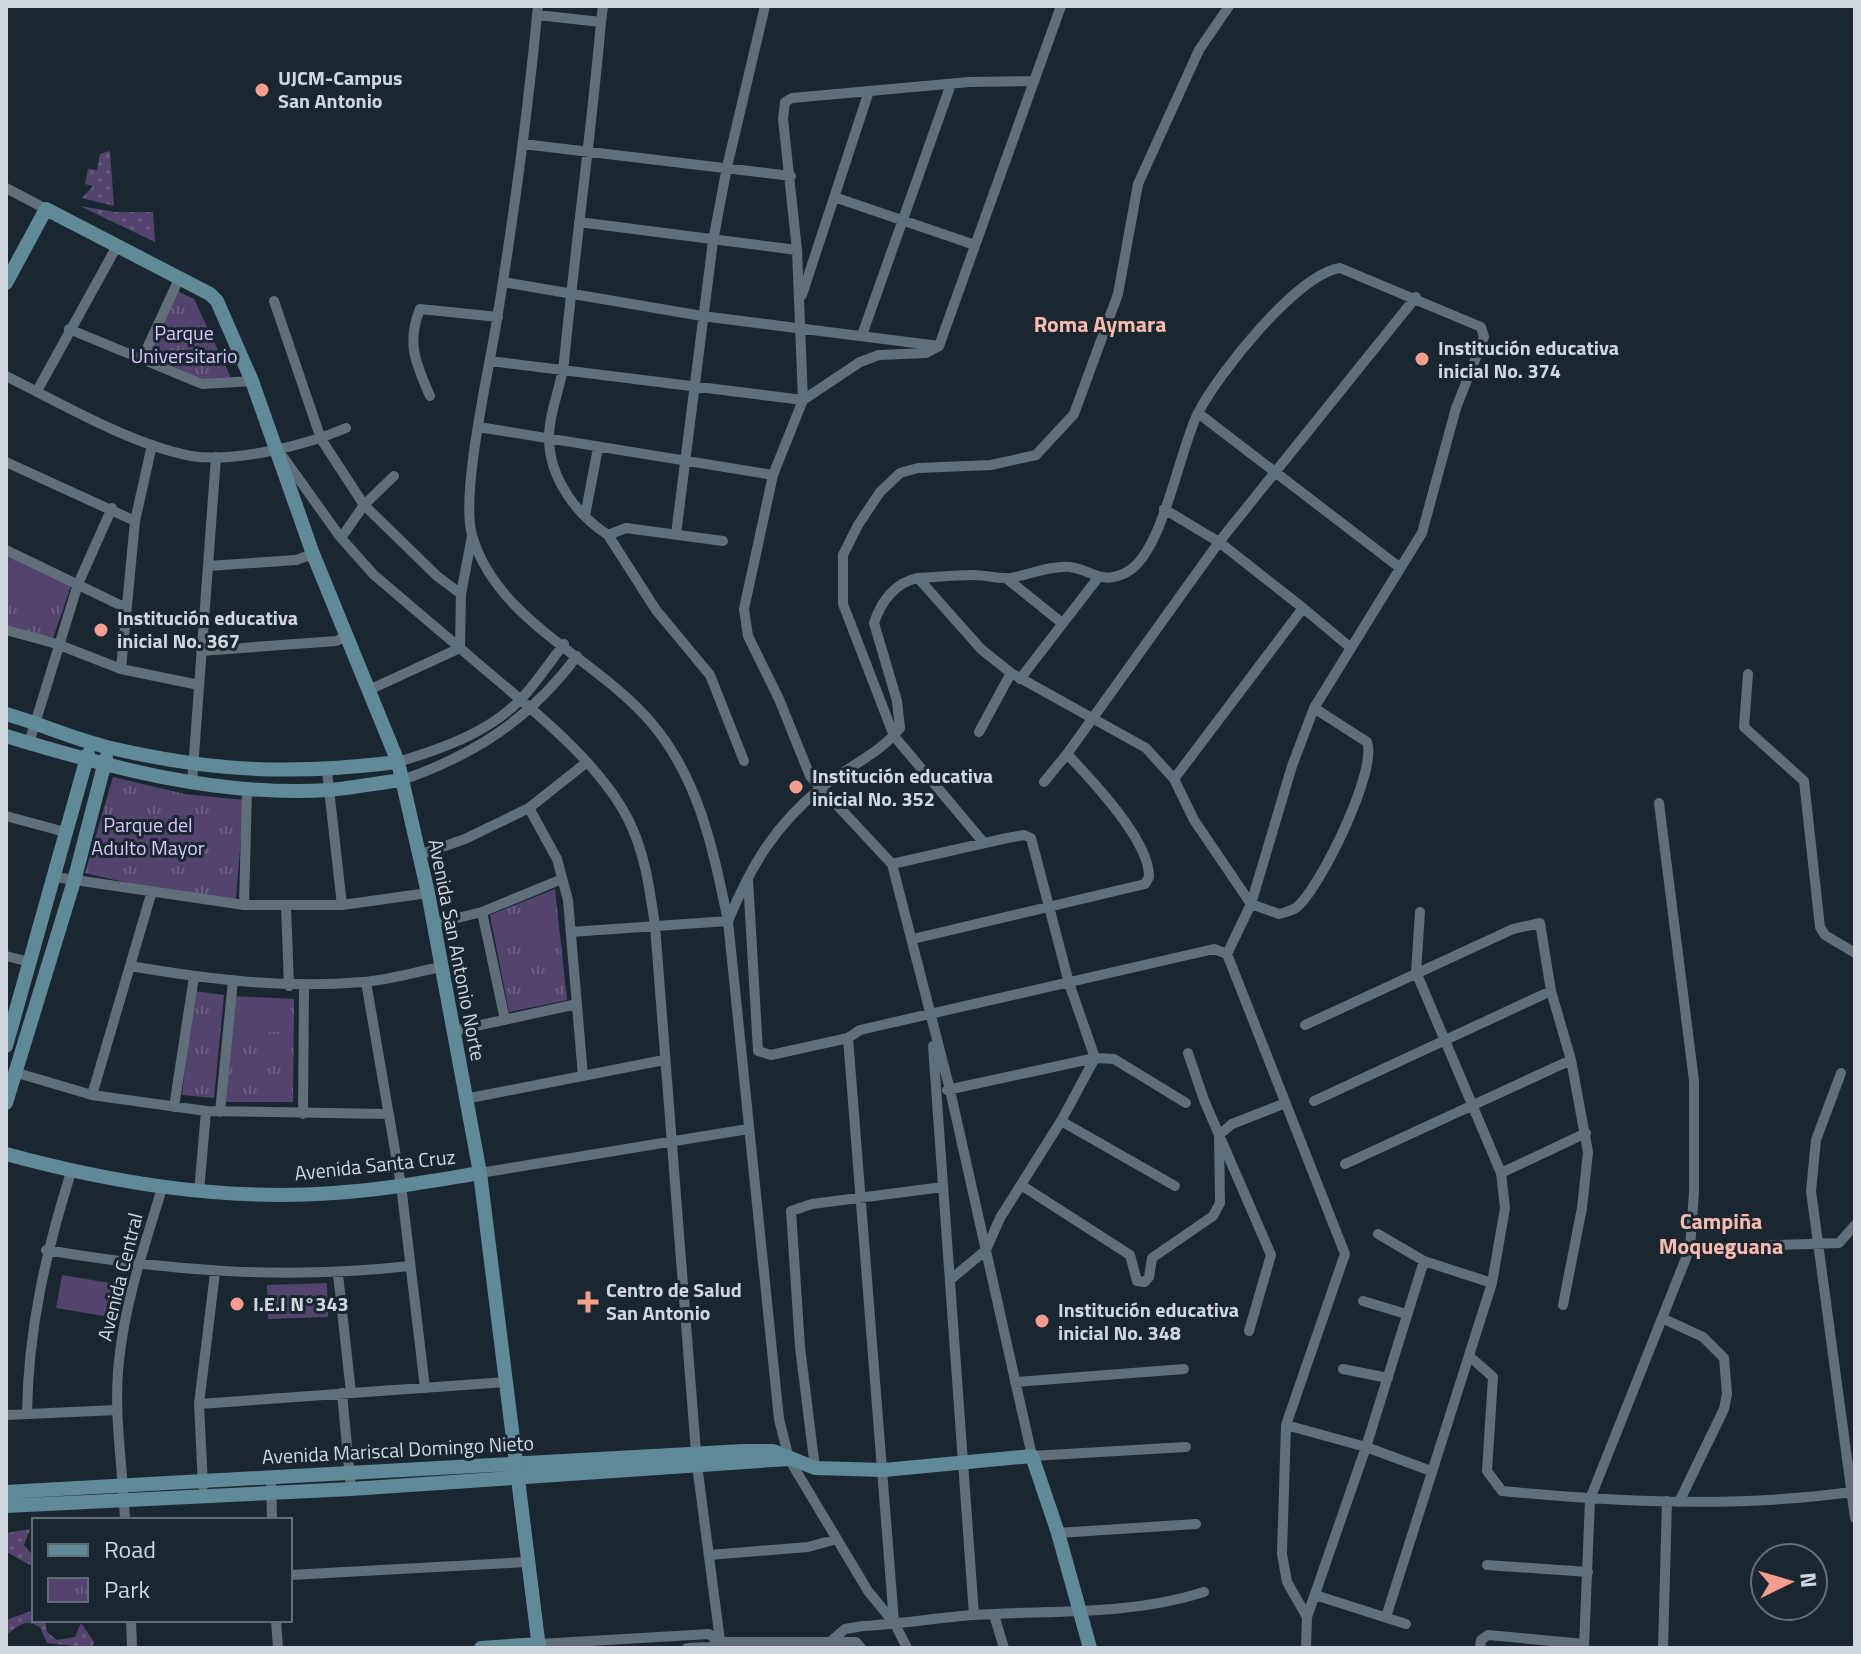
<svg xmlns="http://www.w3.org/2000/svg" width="1861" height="1654" font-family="'Titillium Web',sans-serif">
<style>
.grass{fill:url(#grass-dots)}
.park{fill:url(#park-tufts)}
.pitch{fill:#53446e}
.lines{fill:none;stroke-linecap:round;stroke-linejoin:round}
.street{stroke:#616f7a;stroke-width:10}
.secondary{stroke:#608a98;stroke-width:14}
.poi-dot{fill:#f59d8f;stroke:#1b2730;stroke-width:3}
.labels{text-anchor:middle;stroke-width:6;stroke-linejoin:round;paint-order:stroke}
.poi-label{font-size:20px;font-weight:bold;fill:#d0d7de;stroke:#1b2730;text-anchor:start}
.park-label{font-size:20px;fill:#d9c6fd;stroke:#1b2730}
.street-label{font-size:20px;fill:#d0d7de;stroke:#1b2730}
.neighbourhood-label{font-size:22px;font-weight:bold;fill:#febbb0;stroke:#1b2730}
</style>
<defs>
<pattern id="grass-dots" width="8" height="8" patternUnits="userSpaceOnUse" patternTransform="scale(2)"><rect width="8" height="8" fill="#53446e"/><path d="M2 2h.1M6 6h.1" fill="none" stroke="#6b5e82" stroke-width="1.8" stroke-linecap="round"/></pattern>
<pattern id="park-tufts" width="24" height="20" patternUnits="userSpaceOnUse" patternTransform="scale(2)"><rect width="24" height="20" fill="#53446e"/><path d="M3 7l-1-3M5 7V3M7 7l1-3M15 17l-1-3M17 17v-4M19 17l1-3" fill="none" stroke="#6b5e82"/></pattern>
</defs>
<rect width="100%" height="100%" fill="#1b2730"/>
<path class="grass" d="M110,151L114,206L82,198L93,186L85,184L88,169L97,170L100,154Z
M80,206L115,212H153L155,242Z
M30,1529L24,1545L34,1557V1567L6,1552V1533Z
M34,1610V1620H45L47,1632L57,1640L75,1637L81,1623L94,1642L92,1648L47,1643L40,1627C23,1617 17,1628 6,1635V1620Z"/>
<path class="park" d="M177,291L194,299L233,382L204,383L145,357Z
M6,553L71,586L52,641L6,631Z
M113,777L185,794L244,800L236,899L154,889L85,873Z
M555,889L567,1000L509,1012L490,915Z
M194,991L224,995L214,1098L182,1095Z
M233,996L294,999L293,1102H222Z"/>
<path class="pitch" d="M12,563L58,586L42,618L6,600V574Z
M541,908L548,935L498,948L491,921Z
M233,1001L288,1002L287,1032L233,1031Z
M62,1275L122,1285L116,1318L56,1308Z
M327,1283L328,1317L268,1319L267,1285Z"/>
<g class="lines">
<path class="street" d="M538,6C528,111 514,215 497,319C490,366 460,493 472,535C496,620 594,657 649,720C699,777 713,849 728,921L779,1419L789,1459L868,1591L895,1624L907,1648
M1061,6L939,346L926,353L879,355L860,362L803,400L773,475L744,609L748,636L779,699L810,776L892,864L950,1090L1032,1456L1186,1447
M537,15L601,22C591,136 575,249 564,362C561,388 548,415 549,440C550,479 577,515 608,535L626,528L723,541
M601,22L603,6
M523,144L791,176
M6,188L46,209
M834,197L975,245
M579,222L797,250
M503,282L702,316L939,346
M802,295L869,91
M274,301L321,439L364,505L437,576L461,594
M69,329L202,384L252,381
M862,335L951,84
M142,359L179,279
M490,361L803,400
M6,376C62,404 130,444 191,456C234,463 307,445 346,428
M37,391L117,246
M430,396C416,364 406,343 420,309L498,317
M803,400L797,250L783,119L785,102L792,98L969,82L1033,81
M1198,413L1399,567
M479,427L773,475
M283,457L341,538L374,575L460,648L461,594L472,536
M6,462L135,521
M585,516L598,448
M676,534L713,241L727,167L765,6
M608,535L656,610L710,675L744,761
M341,538L364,505L394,476
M6,550L124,607
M208,566L296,560L313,554
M1006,578L1062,623
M1303,608L1351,648
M6,630L57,644L121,669L199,685
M201,651L336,641L348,636
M121,669L135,521L152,445
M1748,674L1744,727L1804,781L1820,927L1825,935L1855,953
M1020,679L1097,579
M369,690L460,648C514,696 595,754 628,819C645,852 650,891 655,926L697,1465L721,1648
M979,732L1011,673
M29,743L78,584L112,508
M398,762C441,749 488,733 521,699C536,683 550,662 564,644
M327,771L342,905
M1174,779L1303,608L1219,542L1416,297
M402,780C475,755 531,718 577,656
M1044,782L1067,754
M192,783L216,457
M529,808L557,859L568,900L583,1076
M6,816L65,832
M984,843L894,736L843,604V555L858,525L880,492L900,473L918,468L991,465L1036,455L1074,414L1118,294L1138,184L1199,50L1229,6
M419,855L465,839L529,808L587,762
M892,864L1007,838L1024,835L1031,838L1069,983L1095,1058L1061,1121L1000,1218L986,1250L950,1280
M55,877L244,905H342L428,893
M748,879L758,1051L771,1055L848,1038
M244,905L247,789
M286,906L289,986
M482,912L505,1020
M433,924L482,912L562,879
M571,932L728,921C751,866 774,826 822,787C846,768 881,753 900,728L897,701L874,623C881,601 896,582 918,578
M913,939L1145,884L1149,877C1150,841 1091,779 1067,754L1219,542L1164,509
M6,956L30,962
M130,966C207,979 284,989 362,982C388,980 415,972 441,967
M366,982L401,1185L425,1388
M1305,1025L1513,929L1540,923L1551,991L1571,1060L1588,1152L1582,1208L1563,1305
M453,1031L577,1004
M933,1046L974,1615
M1188,1053L1204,1100L1271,1255L1249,1331
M14,1072L92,1095L206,1111L389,1114
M1841,1073L1816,1140L1811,1191L1855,1518
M947,1090L1095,1058L1114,1059L1186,1103
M92,1095L152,891
M465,1099L664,1060
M1314,1101L1551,991
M174,1107L194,977
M220,1112L233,980
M303,1114L304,986
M1061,1121L1175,1186
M1345,1164L1571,1060
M480,1173L748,1129
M1501,1173L1586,1133
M1021,1185L1130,1255L1137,1281L1145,1282L1149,1277L1152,1258L1213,1216L1220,1203L1219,1135L1232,1124L1283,1104
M199,1192L206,1111
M1378,1234L1424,1261L1492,1283
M1690,1248L1839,1243L1855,1225
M46,1250C171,1271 283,1280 410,1266
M338,1274L351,1393
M1363,1301L1406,1314
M1664,1319L1703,1337L1724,1358L1727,1394L1724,1409L1679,1502
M1469,1356L1493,1377L1487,1471L1502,1491C1618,1502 1735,1508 1851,1492
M1343,1369L1388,1378
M1015,1382L1184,1369
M342,1393L351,1489
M199,1404L506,1382
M27,1414C28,1329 46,1252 71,1172
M6,1415L117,1410
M1286,1425L1366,1447L1431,1471
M815,1468L800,1347L791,1211L812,1204L943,1187
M271,1477L272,1520
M203,1486L199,1404L215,1273
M125,1520C123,1467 113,1414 119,1361C125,1301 145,1245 162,1188
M1058,1533L1196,1524
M709,1555L808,1547L837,1539
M1487,1565L1588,1572
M290,1575L527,1562
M1315,1595L1406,1624
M994,1615L1004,1648
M1307,1617L1287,1582L1282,1554L1286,1425L1345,1254L1227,954L1251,904L1292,766L1314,708L1422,533L1456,408L1484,337L1481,327L1340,268C1297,274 1218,374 1198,413C1179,450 1163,553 1127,572C1101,586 1092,570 1070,567C1052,565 1028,575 1010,578C998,579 985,575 973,575C955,575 937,577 918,578L981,649L1011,673L1146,748L1174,779L1194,820L1251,904L1279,914C1286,912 1292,911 1297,907C1320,888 1378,770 1367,742L1314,708
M1386,1617L1492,1283L1505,1208L1501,1173L1416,972L1420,912
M131,1620L132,1648
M276,1620L278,1648
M894,1622L848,1038L860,1030L1214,949L1227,954
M830,1642L845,1629L863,1626C900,1624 936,1618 973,1615C1050,1610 1129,1616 1204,1592
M539,1644L709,1634L720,1642
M687,1648L710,1647L720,1642H856L861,1648
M1306,1648L1307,1617L1366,1447L1424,1261
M1480,1648L1481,1640L1488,1635L1584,1644
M1584,1648L1590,1499L1690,1248L1694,1192V1081L1659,803
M1663,1648L1667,1501"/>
<path class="secondary" d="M6,283L46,209L210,294L217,301L252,381L313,554L398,762L428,893L480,1173L539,1648
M6,714C41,724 76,740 111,748C214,772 293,775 398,762
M6,736C111,768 218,797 329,790C353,788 378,783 402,780
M6,1046L88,754
M6,1103L74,881L106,758
M6,1154C113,1183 222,1201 334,1193C383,1190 431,1181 480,1173
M6,1492L743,1451H773L815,1468L884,1470L1032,1456L1058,1533L1090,1648
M6,1506L351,1489L789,1459
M481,1648L539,1644"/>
</g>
<g class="poi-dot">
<circle cx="262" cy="90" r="8"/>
<circle cx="1422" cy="359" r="8"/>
<circle cx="101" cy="630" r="8"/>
<circle cx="796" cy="787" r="8"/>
<path d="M584 1290h8v8h8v8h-8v8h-8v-8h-8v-8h8z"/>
<circle cx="237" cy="1304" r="8"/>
<circle cx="1042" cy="1321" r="8"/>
</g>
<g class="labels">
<g class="poi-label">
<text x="278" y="85">UJCM-Campus<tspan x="278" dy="23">San Antonio</tspan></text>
<text x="1438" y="355">Institución educativa<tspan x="1438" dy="23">inicial No. 374</tspan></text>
<text x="117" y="625">Institución educativa<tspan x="117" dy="23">inicial No. 367</tspan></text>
<text x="812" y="783">Institución educativa<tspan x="812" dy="23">inicial No. 352</tspan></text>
<text x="606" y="1297">Centro de Salud<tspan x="606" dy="23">San Antonio</tspan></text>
<text x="253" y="1311">I.E.I N°343</text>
<text x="1058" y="1317">Institución educativa<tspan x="1058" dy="23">inicial No. 348</tspan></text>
</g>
<g class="park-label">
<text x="184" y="340">Parque<tspan x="184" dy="23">Universitario</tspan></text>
<text x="148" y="832">Parque del<tspan x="148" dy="23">Adulto Mayor</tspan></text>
</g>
<g class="street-label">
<text transform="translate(457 950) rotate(79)" y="7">Avenida San Antonio Norte</text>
<text transform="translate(375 1165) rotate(-6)" y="7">Avenida Santa Cruz</text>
<text transform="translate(120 1277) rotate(-76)" y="7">Avenida Central</text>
<text transform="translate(398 1450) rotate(-3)" y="7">Avenida Mariscal Domingo Nieto</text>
</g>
<g class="neighbourhood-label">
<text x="1100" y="332">Roma Aymara</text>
<text x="1721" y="1229">Campiña<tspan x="1721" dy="25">Moqueguana</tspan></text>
</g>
</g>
<rect width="1861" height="1654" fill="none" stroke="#d0d7de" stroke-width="16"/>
<rect x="32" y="1518" width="260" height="104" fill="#1b2730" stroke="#636d76" stroke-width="2"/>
<rect x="48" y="1544" width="40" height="12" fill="#608a98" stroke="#636d76" stroke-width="2"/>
<text x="104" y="1558" font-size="24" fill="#d0d7de">Road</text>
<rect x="48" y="1578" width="40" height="24" fill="url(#park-tufts)" stroke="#636d76" stroke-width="2"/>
<text x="104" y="1598" font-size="24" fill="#d0d7de">Park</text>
<g transform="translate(1789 1582) rotate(85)"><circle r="38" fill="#1b2730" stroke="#636d76" stroke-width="2"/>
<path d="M0-6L14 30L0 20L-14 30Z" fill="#f59d8f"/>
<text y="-12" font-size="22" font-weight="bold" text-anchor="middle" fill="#d0d7de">N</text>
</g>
</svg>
